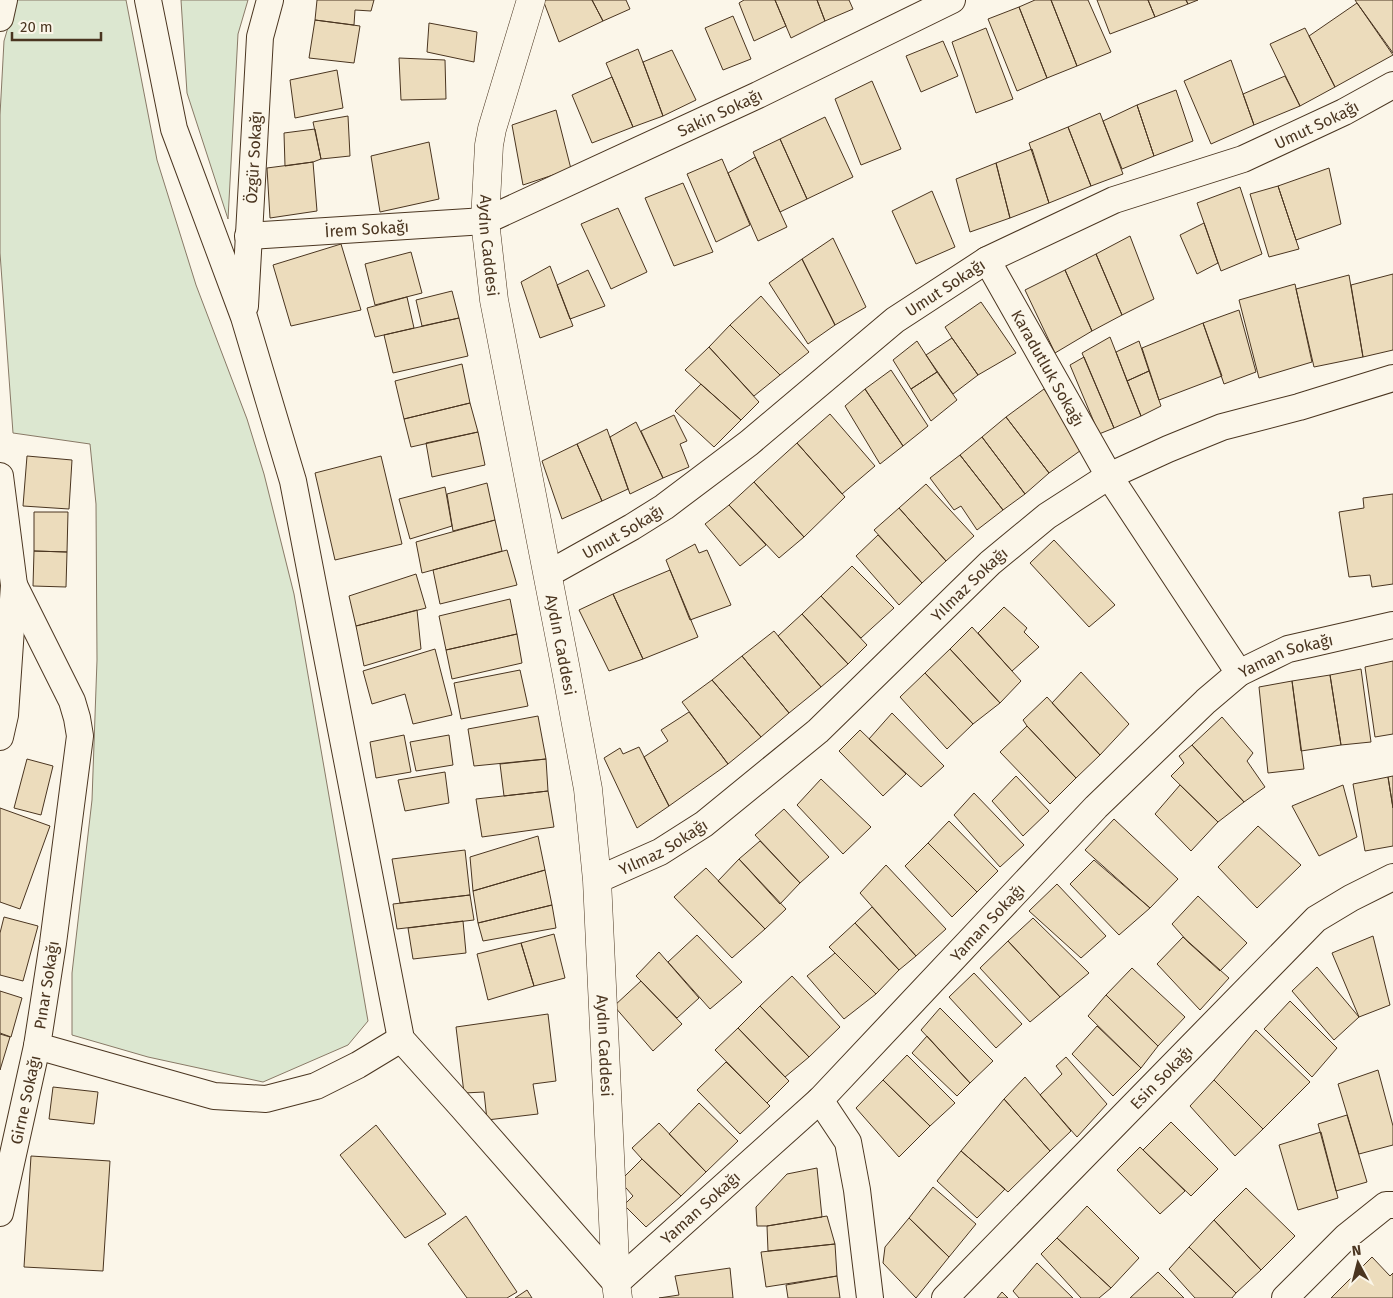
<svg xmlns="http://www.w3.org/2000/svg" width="1393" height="1298" font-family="'Fira Sans',sans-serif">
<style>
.green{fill:#dce7d0;stroke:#887966}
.building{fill:#ecdcbc;stroke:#4a3520}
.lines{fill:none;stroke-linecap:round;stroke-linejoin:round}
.minor-casing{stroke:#4a3520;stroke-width:28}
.tertiary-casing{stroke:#4a3520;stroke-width:29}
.minor{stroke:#fbf6e9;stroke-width:26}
.tertiary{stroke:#fbf6e9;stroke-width:28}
.labels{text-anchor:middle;stroke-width:4;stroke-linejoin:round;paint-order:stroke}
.street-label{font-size:16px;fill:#4a3520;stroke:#fbf6e9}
</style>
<rect width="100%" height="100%" fill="#fbf6e9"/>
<path class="green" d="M16,0H126L157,160L196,285L247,419L264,474L294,594L368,1021L348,1045L263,1082L148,1057L72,1035V973L92,800L97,660L96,504L90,444L13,433L0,253V115L4,41Z
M181,0H248L238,34L228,219L187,93Z"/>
<path class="building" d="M317,0H374L371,11L355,10L354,25L315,20Z
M543,0H592L603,21L559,42Z
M592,0H626L630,9L603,21Z
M744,0H775L786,26L754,41L739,3Z
M775,0H817L825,21L791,38Z
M817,0H849L853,9L825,21Z
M1035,0H1051L1077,66L1047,78L1019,7Z
M1051,0H1088L1111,52L1077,66Z
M1097,0H1148L1155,17L1110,34Z
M1148,0H1186L1188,4L1155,17Z
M1186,0H1198L1188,4Z
M1355,0H1393V53L1357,3Z
M1357,3L1393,55L1335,87L1309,36Z
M1019,7L1047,78L1017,91L988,19Z
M733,16L751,59L723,70L705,28Z
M315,20L360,26L354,63L309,58Z
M429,23L477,32L474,62L427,52Z
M986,28L1013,99L976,113L952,42Z
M1305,28L1335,87L1300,106L1270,44Z
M943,41L958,76L921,92L906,56Z
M638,49L663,116L633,127L606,63Z
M672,50L696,100L663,116L643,62Z
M399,58L445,60L446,99L401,100Z
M1231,60L1254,125L1211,144L1184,81Z
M337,70L343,108L295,118L290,80Z
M1285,76L1300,106L1254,125L1243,94Z
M612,77L633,127L592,143L572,95Z
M872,81L901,149L861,165L835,99Z
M1176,90L1193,141L1154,156L1137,105Z
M1137,105L1154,156L1122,169L1103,121Z
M556,110L571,169L523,185L512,125Z
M1100,113L1123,174L1091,186L1068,127Z
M348,116L350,156L321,159L313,122Z
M825,117L853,177L807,199L780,139Z
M1068,127L1091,186L1049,203L1029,143Z
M315,129L321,159L313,162L285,166L284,133Z
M780,139L807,199L780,212L753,152Z
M429,142L439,199L380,212L371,156Z
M1032,149L1049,203L1010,218L996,163Z
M755,157L787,227L758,241L728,173Z
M722,159L750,225L716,242L687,174Z
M313,162L317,211L270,218L267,168Z
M996,163L1010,218L970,232L956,179Z
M1329,168L1341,224L1296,240L1278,186Z
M683,183L713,252L674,266L645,198Z
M1278,186L1299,249L1269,257L1250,194Z
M1240,187L1262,254L1221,271L1197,203Z
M932,191L955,247L916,264L892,211Z
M618,208L647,272L611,289L581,224Z
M1204,223L1218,263L1197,274L1180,235Z
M1130,236L1154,299L1122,315L1096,254Z
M833,238L866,307L835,325L802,259Z
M341,244L361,310L291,326L273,265Z
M411,252L422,293L375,305L365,264Z
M1096,254L1122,315L1092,331L1065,270Z
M802,259L835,325L808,344L769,283Z
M550,266L573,326L540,338L521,282Z
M588,270L605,306L570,319L557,285Z
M1065,270L1092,331L1055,353L1025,290Z
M1393,274V350L1363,357L1351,285Z
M1349,275L1363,357L1314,367L1296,289Z
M1295,284L1312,362L1259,378L1239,300Z
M452,291L459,318L422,326L416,300Z
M761,296L809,352L780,375L730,325Z
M407,297L414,328L375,337L367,308Z
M981,302L1016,353L978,375L952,338L945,327Z
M1239,310L1256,372L1224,384L1203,323Z
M459,318L468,356L393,373L384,335Z
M1203,323L1222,376L1159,400L1142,348Z
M730,325L780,375L754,396L709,347Z
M1110,337L1141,416L1114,428L1082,353Z
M952,338L978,375L953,394L926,355Z
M917,341L937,372L911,389L893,360Z
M1139,341L1149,371L1127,381L1116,352Z
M709,347L759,402L741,420L685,370Z
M1084,357L1114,428L1099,434L1070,365Z
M462,364L470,403L404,419L395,381Z
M891,370L928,426L903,446L865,389Z
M1149,371L1161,406L1141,416L1127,381Z
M937,372L957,400L931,421L911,389Z
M701,384L741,420L714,447L675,411Z
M865,389L903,446L880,464L845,406Z
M1044,389L1084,448L1049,473L1006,417Z
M470,403L478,432L411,447L404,419Z
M830,414L875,466L842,494L797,443Z
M674,415L687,441L680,444L689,467L663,478L641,431Z
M1006,417L1049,473L1025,494L982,437Z
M636,422L663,478L630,494L610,437Z
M607,429L628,489L602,501L577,444Z
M478,432L485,465L432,477L426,443Z
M982,437L1025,494L1003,510L960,455Z
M797,443L845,497L804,537L754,482Z
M577,444L602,501L562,519L542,461Z
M960,455L1003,510L977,530L961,506L954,510L930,478Z
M27,456L72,460L69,509L23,506Z
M381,456L402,544L335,560L315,473Z
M754,482L804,537L779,558L729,505Z
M487,483L495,520L453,531L447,494Z
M926,484L974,536L946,561L899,508Z
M445,487L452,526L410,539L399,499Z
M1393,494V584L1372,587L1370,575L1349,577L1339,512L1364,508L1363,498Z
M729,505L766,545L740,566L705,524Z
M899,508L946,561L922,583L874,530Z
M34,512H68L67,552L34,551Z
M495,520L502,551L422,573L416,542Z
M878,535L922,583L899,605L856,556Z
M1054,540L1115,605L1089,627L1030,563Z
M695,544L699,553L707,550L731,605L690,620L666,560Z
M507,550L517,585L440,604L433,570Z
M34,551L67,552L66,587L33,586Z
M852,566L894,608L861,638L821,596Z
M670,570L698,637L643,659L613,594Z
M416,574L426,608L356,626L349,596Z
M613,594L643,659L609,671L579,610Z
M821,596L867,645L848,664L802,614Z
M510,599L517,634L446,650L439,616Z
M1004,607L1027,628L1024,632L1039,647L1012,671L978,633Z
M417,610L421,649L364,666L356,626Z
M802,614L848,664L821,687L778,636Z
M972,627L1021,681L1000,703L950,649Z
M774,631L821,687L789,713L742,656Z
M517,634L522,663L452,679L446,650Z
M435,649L452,715L413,724L405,694L372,704L363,671Z
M950,649L1000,703L973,724L925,673Z
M742,656L789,713L761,737L712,680Z
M1393,661V734L1375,737L1365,667Z
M1361,669L1371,742L1341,745L1330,675Z
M520,670L528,706L461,719L454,683Z
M1081,672L1129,724L1100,755L1052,703Z
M925,673L973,724L947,749L900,697Z
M1330,675L1341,745L1301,751L1292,681Z
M712,680L761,737L728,764L682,702Z
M1292,681L1304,769L1268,773L1259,687Z
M1047,697L1100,755L1076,778L1027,726L1023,720Z
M689,712L728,764L669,806L644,757L668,741L661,730Z
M892,713L944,766L921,787L869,739Z
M538,716L546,759L474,766L468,729Z
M1222,717L1253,753L1247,761L1265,787L1244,802L1192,745Z
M1027,726L1076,778L1050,804L1000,752Z
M860,730L906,774L883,796L839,751Z
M404,735L411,772L376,778L370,742Z
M449,735L453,765L416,771L410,742Z
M1192,745L1244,802L1218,822L1171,776L1184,763L1179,756Z
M639,747L669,806L637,828L604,758L620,748L623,754Z
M27,759L53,766L41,815L14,808Z
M546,759L548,791L504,796L500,764Z
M445,772L449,803L405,811L398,780Z
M1016,776L1049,811L1023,836L992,801Z
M1393,776V808L1388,777Z
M1388,777L1393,808V846L1365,851L1353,784Z
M821,779L871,827L843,854L797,805Z
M1180,785L1218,822L1191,851L1155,814Z
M1343,785L1357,837L1319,856L1292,806Z
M548,791L554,827L482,837L476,799Z
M974,793L1024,845L1000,867L954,815Z
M0,808L50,826L20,909L0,902Z
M784,809L829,857L800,883L755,835Z
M1114,819L1178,879L1150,908L1085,850Z
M949,821L998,871L977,892L928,843Z
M1258,826L1301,865L1257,908L1218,867Z
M538,836L545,870L473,891L470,857Z
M760,841L800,883L780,904L739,859Z
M928,843L977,892L952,917L905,866Z
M465,850L470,895L400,903L392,859Z
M739,859L786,909L765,929L718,881Z
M1094,860L1150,908L1119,935L1070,884Z
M886,865L946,929L916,956L860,893Z
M706,868L765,929L732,958L674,897Z
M545,870L552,905L478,923L473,891Z
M1057,884L1106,936L1081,958L1029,911Z
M470,895L474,920L397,929L393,904Z
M1198,896L1247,943L1220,971L1188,942L1172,924Z
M552,905L556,928L483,941L478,923Z
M872,907L916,956L899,970L855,923Z
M4,917L38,926L23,981L0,975V933Z
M1033,918L1089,973L1060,997L1008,941Z
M463,921L466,953L413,959L408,928Z
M855,923L899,970L876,994L829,947Z
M554,934L565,978L534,986L521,943Z
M697,935L742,982L710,1009L668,962Z
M1373,936L1390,1005L1359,1017L1332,953Z
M1183,937L1229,978L1200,1010L1157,964Z
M1008,941L1060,997L1030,1022L980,968Z
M521,943L534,986L488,1000L477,954Z
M659,952L699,998L677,1018L636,976Z
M835,953L876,994L844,1019L807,976Z
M1317,967L1359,1017L1334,1040L1292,991Z
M1132,968L1185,1017L1158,1046L1106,995Z
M974,973L1022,1024L996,1048L949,997Z
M792,976L840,1027L809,1057L760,1006Z
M641,981L682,1024L653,1051L614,1006Z
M0,991L22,998L11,1037L0,1033Z
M1106,995L1158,1046L1141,1068L1088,1016Z
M1290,1001L1337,1048L1312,1077L1264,1029Z
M760,1006L809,1057L785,1077L738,1028Z
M940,1008L993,1061L970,1083L921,1030Z
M548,1014L556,1081L533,1084L538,1114L487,1120L484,1092L464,1093L456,1027Z
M1097,1026L1141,1068L1113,1096L1072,1054Z
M738,1028L789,1081L767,1103L715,1050Z
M1256,1030L1310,1082L1263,1129L1214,1080Z
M0,1034L10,1037L0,1070Z
M927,1036L970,1083L957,1096L912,1053Z
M907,1055L955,1103L930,1126L883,1080Z
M1066,1057L1107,1104L1077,1137L1040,1095L1062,1074L1056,1066Z
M726,1062L770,1106L740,1134L697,1090Z
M1378,1070L1393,1126V1145L1359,1154L1338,1084Z
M1025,1077L1071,1131L1050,1151L1004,1099Z
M883,1080L930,1126L899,1157L856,1108Z
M1214,1080L1263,1129L1235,1156L1190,1106Z
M53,1087L98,1092L94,1124L49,1119Z
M1004,1099L1050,1151L1008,1192L961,1151Z
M699,1103L738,1141L706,1172L669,1134Z
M1347,1115L1367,1182L1336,1191L1318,1124Z
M1171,1122L1218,1169L1191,1196L1143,1150Z
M659,1123L706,1172L681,1196L642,1159L632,1148Z
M376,1125L446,1214L405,1238L340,1155Z
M1321,1132L1338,1198L1298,1210L1279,1145Z
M1140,1147L1185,1191L1160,1214L1117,1170Z
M961,1151L1005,1189L977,1218L937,1181Z
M31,1156L110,1161L103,1271L24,1267Z
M642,1159L681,1196L646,1227L624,1205L633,1196L620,1181Z
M817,1168L822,1217L767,1226H757L756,1207L787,1174Z
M933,1187L976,1224L949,1257L909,1218Z
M1246,1188L1295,1236L1261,1270L1214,1220Z
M1087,1206L1139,1258L1111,1288L1057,1238Z
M466,1216L517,1292L507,1298H467L428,1244Z
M827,1216L835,1244L768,1251L767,1226Z
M909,1218L949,1257L916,1298L883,1263L885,1247Z
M1214,1220L1261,1270L1236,1293L1189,1247Z
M1057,1238L1111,1288L1099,1298H1081L1041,1254Z
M835,1244L837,1276L766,1287L761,1252Z
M1189,1247L1236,1293L1232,1298H1195L1169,1269Z
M1372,1257L1390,1276L1393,1273V1298H1331Z
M1037,1263L1073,1298H1019L1013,1291Z
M730,1268L733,1298H659L679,1295L675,1276Z
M1158,1272L1184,1298H1130Z
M837,1276L840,1298H788L786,1285Z
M527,1290L532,1298H515Z
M1002,1292L1008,1298H997Z"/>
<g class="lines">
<g class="minor-casing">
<g id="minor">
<path id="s1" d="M148,0L174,129L244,317L293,481L401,1039L462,1107L616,1283L820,1100L1096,807L1206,701L1239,673L1288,649L1393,625"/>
<path d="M0,18L4,0"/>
<path id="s2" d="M248,236L485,221L758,95L952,0"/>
<path id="s3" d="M987,260L1109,476L1239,673"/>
<path id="s4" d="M245,306L260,37L270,0"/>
<path d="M0,476L14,585L5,715L0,737"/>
<path id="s5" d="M548,574L632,527L664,507L749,443L895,320L987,260L1114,200L1243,159L1344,112L1393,85"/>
<path d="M14,585L72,701L77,718L80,736L53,943L37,1046L214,1096L266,1099L316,1086L358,1065L401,1039"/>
<path id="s6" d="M597,880L660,852L704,824L818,731L990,563L1047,516L1109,476L1168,449L1222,427L1299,407L1393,378"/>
<path d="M820,1100L848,1142L857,1190L870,1298"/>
<path id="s7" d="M0,1213L37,1046"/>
<path id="s8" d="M945,1298L1316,919L1351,898L1393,877"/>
<path d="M1285,1298L1346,1237L1386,1205H1393"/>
</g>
</g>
<g class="tertiary-casing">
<g id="tertiary">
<path id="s9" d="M531,0L492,129L489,145L485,221L494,300L566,670L588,789L597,880L616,1283L618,1298"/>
</g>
</g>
<use href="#minor" class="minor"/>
<use href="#tertiary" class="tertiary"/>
</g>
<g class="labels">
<g class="street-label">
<text dy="6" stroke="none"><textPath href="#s2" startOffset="496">Sakin Sokağı</textPath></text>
<text dy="6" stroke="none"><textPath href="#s5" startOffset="898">Umut Sokağı</textPath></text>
<text dy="6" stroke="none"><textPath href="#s4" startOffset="149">Özgür Sokağı</textPath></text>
<text dy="6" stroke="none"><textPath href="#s2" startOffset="119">İrem Sokağı</textPath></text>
<text dy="6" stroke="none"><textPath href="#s9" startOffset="252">Aydın Caddesi</textPath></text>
<text dy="6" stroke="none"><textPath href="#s5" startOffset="491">Umut Sokağı</textPath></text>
<text dy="6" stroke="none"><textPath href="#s3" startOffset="124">Karadutluk Sokağı</textPath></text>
<text dy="6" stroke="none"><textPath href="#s5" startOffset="86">Umut Sokağı</textPath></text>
<text dy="6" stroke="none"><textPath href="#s6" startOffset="479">Yılmaz Sokağı</textPath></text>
<text dy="6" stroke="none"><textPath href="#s9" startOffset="658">Aydın Caddesi</textPath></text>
<text dy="6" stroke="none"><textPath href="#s1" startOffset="2320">Yaman Sokağı</textPath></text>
<text dy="6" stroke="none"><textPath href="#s6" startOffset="74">Yılmaz Sokağı</textPath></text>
<text dy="6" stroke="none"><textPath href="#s1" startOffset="1915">Yaman Sokağı</textPath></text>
<text transform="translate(46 985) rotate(-81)" y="6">Pınar Sokağı</text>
<text dy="6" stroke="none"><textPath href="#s9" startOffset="1062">Aydın Caddesi</textPath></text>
<text dy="6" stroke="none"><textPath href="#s8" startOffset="309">Esin Sokağı</textPath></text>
<text dy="6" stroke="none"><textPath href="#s7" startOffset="116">Girne Sokağı</textPath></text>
<text dy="6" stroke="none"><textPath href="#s1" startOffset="1510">Yaman Sokağı</textPath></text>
</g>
</g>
<g transform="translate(1358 1263) rotate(353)" stroke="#fbf6e9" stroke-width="4" paint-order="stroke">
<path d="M0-4L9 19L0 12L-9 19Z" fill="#4a3520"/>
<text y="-8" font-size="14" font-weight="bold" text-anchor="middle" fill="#4a3520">N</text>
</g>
<path d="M12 32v8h89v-8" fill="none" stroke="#4a3520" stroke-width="2.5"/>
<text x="20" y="32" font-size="15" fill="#4a3520" stroke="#fbf6e9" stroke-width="4" paint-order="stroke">20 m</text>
</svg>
